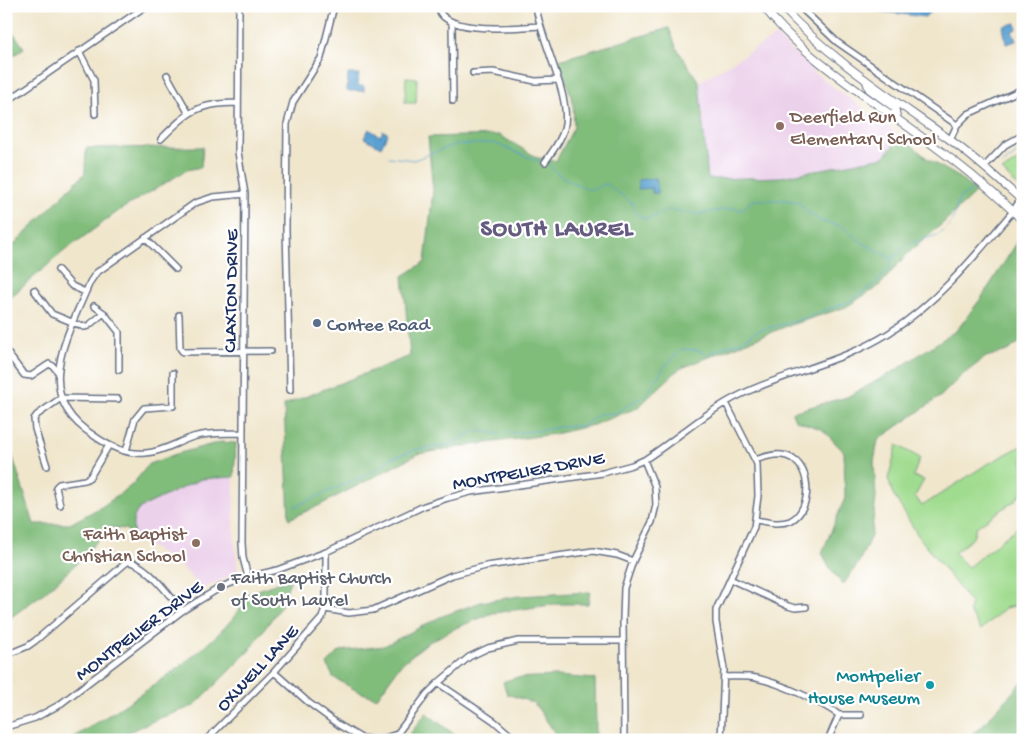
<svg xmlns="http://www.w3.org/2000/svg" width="1029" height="746" font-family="'Gochi Hand',sans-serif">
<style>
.built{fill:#ecd1eb}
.green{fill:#a0dc8f;stroke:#5e8676}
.forest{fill:#80bc7a;stroke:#4e766c}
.water{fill:#5aa0d0;stroke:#3a6897}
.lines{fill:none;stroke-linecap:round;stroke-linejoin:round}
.stream{stroke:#5aa0d0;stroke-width:1}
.minor-casing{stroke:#666f84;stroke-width:8}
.major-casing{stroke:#666f84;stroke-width:9}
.minor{stroke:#fff;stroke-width:5}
.major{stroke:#fff;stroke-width:7}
.education-dot{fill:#8d6e63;stroke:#fff;stroke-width:2}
.service-dot{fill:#5c6f8a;stroke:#fff;stroke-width:2}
.worship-dot{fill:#6b7280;stroke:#fff;stroke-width:2}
.culture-dot{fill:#0f9aa8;stroke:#fff;stroke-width:2}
.labels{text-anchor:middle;stroke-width:4.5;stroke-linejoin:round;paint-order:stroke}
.education-label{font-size:19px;fill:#785e54;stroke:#fff;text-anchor:start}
.street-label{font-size:19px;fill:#1b2f5e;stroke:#fff}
.service-label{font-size:19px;fill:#4e5e75;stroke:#fff;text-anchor:start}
.worship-label{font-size:19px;fill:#5b616d;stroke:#fff;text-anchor:start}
.culture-label{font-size:19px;fill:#0d838f;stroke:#fff;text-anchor:end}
.district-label{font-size:24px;font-weight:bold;letter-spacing:1px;fill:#655b81;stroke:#fff}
</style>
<rect width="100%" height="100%" fill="#fff"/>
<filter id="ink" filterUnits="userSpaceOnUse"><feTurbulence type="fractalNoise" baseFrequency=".02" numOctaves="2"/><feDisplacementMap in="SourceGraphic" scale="10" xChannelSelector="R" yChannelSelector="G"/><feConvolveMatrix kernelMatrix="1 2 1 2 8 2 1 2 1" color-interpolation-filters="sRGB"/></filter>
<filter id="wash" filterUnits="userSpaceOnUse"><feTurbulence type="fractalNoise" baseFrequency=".0096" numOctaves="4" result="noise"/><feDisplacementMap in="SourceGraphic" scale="20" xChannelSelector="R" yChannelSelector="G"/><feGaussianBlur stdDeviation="1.12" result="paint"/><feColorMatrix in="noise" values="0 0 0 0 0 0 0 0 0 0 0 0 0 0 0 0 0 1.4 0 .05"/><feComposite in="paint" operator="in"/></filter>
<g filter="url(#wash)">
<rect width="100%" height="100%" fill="#f0e6cc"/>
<path class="built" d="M776,36L816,74L901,136L884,157L781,177L708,179L699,82Z
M225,477H234V536L238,572L202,589L182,567L134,535L132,526L133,516L140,508L201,479Z"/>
<path class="green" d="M406,77L417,78L416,103H405Z
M1023,157V191L1002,171Z
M897,445L920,458L913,476L924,480L915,496L922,506L984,466L1023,445V491L1016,500L976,527L973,538L954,553L968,567L1023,523V604L1005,608L981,630L969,611L971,603L919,537L893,494L888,479Z"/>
<path class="forest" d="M669,28L677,49L699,82L708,179L781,177L884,157L901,136L928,159L957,176L976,192L942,224L906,255L879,286L846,307L787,326L679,369L637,408L593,425L554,434L472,445L418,454L318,506L289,519L284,405L410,356L403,276L425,262L433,191L428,137L499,135L538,158L556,161L574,127L573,102L559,60Z
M6,31L15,35L24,48L6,61Z
M203,147L201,167L187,170L120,210L63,252L6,301V253L85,173L86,148Z
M1022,235L1023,340L1007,351L986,357L961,376L941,396L878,440L874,462L876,498L871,536L859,562L843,585L830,568L822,553L845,498L844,452L823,430L795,420L792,412L847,397L893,372L957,330L982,297Z
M221,442L236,443L234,477L201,479L140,508C132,517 132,524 134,535L125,529L110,527L72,568L45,592L6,621V447L9,445L34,524H70L103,506L132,485L149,464L176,454Z
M291,578L281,606L248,652L194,706L160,718L111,740H69C112,713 233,641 247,594Z
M590,592L588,604H558L493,613L458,627L427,643L400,665L377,698L359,692L333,677L327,664L340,651L384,646L440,617L481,602L519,596Z
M556,676L595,679L596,731L594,740H557L553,730L534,703L507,694L503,682L514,678Z
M1023,681V740H964L981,727Z
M426,713L459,738L461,740H414L410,734Z"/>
<path class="water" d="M870,6H934L930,12L925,17L876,11Z
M1016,23L1017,29L1012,31L1016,41L1006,44L1003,26Z
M348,74H359L357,86H364V91H347Z
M369,129L380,136L383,131L388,133L381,147L364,138Z
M656,178L658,193H652V188L638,189V180Z"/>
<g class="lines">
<path class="stream" d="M389,157L414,160L453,145L494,143L540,162
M549,165C559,178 577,185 592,190L606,184L632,203L636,214L647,219L669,210L701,214L732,208L742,210L752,200H786L798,202L808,213L821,221L843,227L860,241L892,259L906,245L940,234L951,224L960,197L972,191
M1001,166L1023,149
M294,507L372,472L392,458L415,450L449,445L476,430L497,434L538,431L565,426H583L600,414L616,413L648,393L664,367L682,349L697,350L709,354L728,345L740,342L757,331L795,321L848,302L873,285L889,269L892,259"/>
</g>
</g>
<g filter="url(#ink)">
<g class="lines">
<g class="minor-casing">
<path id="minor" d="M239,6L238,152L245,194L242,543L243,558L248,577
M438,6C441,36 520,27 540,26
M536,6C540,40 573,99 564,129C561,141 552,152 545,162
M799,6L837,42L957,125
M452,22L453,101
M79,51L94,80L95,114
M473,73L493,72L535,81L558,80
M167,75L189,114
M6,102L146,6
M161,139C189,111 198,103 238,103
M950,140L957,125L968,114L1023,89
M984,167L1005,145L1023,135
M145,238L176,269
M58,270L72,286L85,292
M34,290L52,314L84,327L88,326L104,313
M94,306L104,313L119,332V370
M179,315L180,348L183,352L271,351
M6,351L24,375L31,376L49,364L53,366L57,371
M290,390L286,229L287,124L293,102L321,58L334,6
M242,433C226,434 209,432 193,437C177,442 163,452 146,453C127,455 108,446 93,435C30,396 68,335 90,282L96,273L195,203L213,197L245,194
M126,451L135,419L144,408L173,406V373
M755,460C764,457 773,454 782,455C813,459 814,510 790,521C779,525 767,522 756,520
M47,466L35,429L34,419L37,415L61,398L118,399
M60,505L56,487L59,484L85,480L90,477L109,445
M730,579L788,606L795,608L806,607
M325,609L349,613L373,610L452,575L486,566L593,551L617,555L633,561
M6,655L28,646L35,641L127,562C144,560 172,598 182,611
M274,672L309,703L339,725L361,738L379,740L397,734L427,694L438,683L469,657L488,648L518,641H623
M724,677C735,677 746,676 756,678C779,683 820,701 839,715
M438,683L494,721L516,740
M839,715H861
M6,727L35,718L59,705L182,611L221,587L248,577L277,570L326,552L424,506L448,498L471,492L603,473L632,465L644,460C677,439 706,411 742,394C790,371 844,362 889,333C939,301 975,256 1013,211L1022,197
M206,740L274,672L322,618L326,604V552
M624,740L623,619L624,588L633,561L652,522L656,505L655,487L644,460
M721,740L724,669L716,622V610L754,527L758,496L757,464L726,403
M828,740L839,715"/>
</g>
<g class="major-casing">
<path id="major" d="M763,6C791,42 826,68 862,94C918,134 974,172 1023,221
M781,6C831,60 890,97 949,139C975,158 999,180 1023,201
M866,80L869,89L895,108L897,120"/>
</g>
<use href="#minor" class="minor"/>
<use href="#major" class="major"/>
</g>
</g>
<g class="education-dot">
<circle cx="780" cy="126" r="5"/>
<circle cx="196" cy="543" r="5"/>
</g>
<circle class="service-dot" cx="317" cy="323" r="5"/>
<circle class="worship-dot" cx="221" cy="587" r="5"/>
<circle class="culture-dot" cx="930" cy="685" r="5"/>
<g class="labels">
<g class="education-label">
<text x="790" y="122">Deerfield Run<tspan x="790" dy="22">Elementary School</tspan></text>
<text x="186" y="539" text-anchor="end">Faith Baptist<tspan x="186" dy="22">Christian School</tspan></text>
</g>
<g class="street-label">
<text transform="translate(229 291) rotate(-89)" y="7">CLAXTON DRIVE</text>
<text transform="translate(528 469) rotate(-10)" y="7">MONTPELIER DRIVE</text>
<text transform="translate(138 629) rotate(-37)" y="7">MONTPELIER DRIVE</text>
<text transform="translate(256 667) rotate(-47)" y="7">OXWELL LANE</text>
</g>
<g class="service-label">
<text x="327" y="330">Contee Road</text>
</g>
<g class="worship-label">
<text x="231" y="583">Faith Baptist Church<tspan x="231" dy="22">of South Laurel</tspan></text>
</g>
<g class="culture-label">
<text x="920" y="681">Montpelier<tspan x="920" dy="22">House Museum</tspan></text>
</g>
<g class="district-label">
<text x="557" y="235">SOUTH LAUREL</text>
</g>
</g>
<rect width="1029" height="746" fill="none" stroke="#fff" stroke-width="25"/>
</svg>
